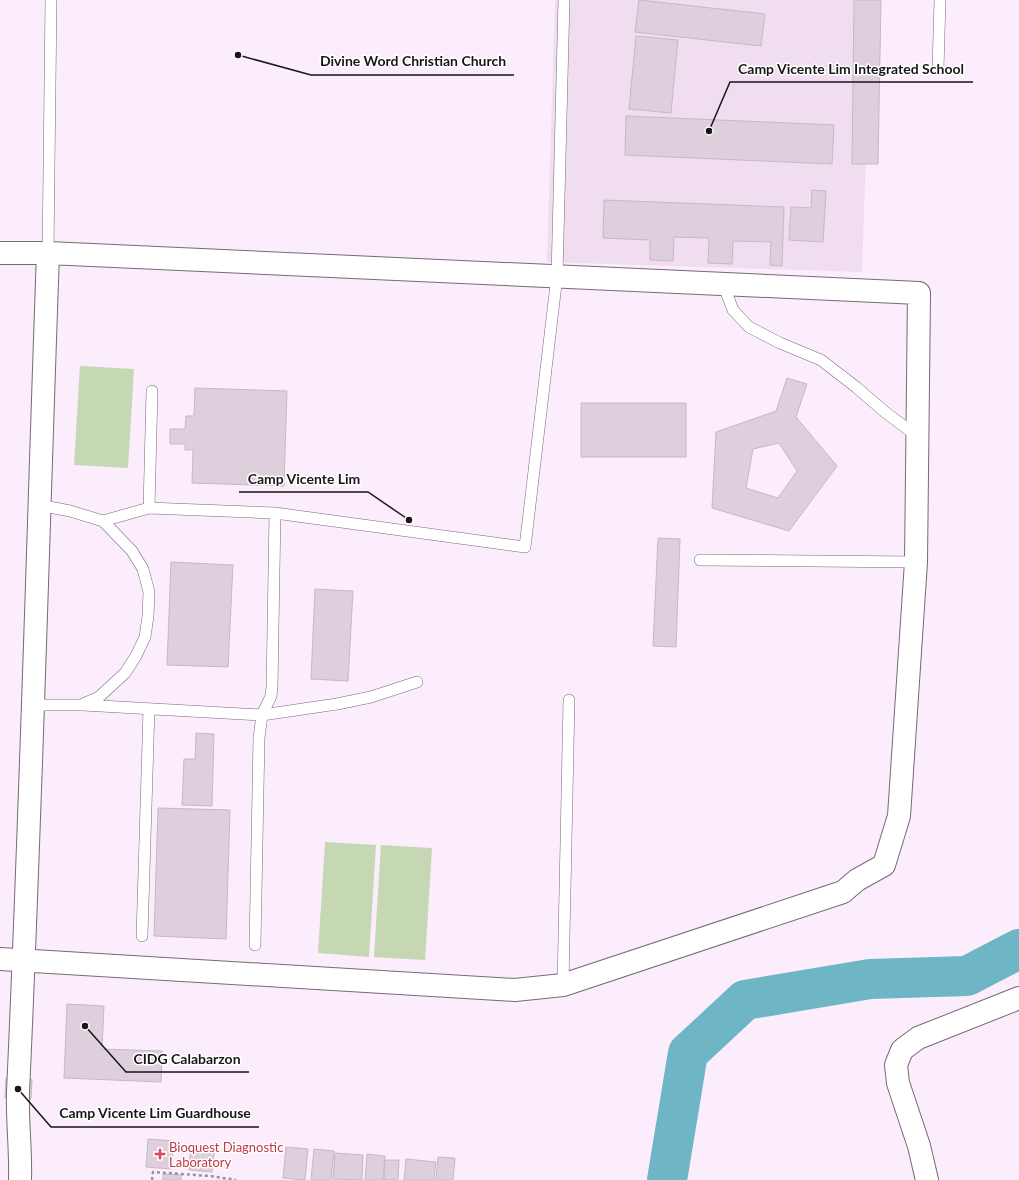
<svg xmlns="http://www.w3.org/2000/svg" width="1019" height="1180" font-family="Lato,sans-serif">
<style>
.built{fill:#f0ddf0}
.green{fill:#c6d7b4}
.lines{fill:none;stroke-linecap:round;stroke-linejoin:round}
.river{stroke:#6eb6c6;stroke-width:40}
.building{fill:#ddcfdc;stroke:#c6b8c4;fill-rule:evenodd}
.lane-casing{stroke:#766a76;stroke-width:12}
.street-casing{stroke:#766a76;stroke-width:24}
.path{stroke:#9a909a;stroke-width:2.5;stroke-dasharray:3 3;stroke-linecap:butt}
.lane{stroke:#fff;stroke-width:11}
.street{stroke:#fff;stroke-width:22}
.health-dot{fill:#e0444e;stroke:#fff;stroke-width:1.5}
.labels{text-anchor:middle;stroke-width:3;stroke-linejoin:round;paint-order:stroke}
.health-label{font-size:13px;fill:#be3a42;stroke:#fff;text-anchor:start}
.leader{fill:none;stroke:#191519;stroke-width:1.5}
.callout-dot{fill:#191519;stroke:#fff;stroke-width:1.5}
.callout-label{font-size:14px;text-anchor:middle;font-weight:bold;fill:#191519;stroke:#fff;stroke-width:3;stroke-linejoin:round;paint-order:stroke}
</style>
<rect width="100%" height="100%" fill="#fbedfb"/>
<path class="built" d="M555,0H871L862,272L547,262Z"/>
<path class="green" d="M80,366L134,369L128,468L74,465Z
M325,842L376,845L369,957L318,953Z
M381,845L432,848L425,960L374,957Z"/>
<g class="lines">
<path class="river" d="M667,1180L688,1053L745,1000L870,979L967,976L1019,949"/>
</g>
<path class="building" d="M639,0L765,14L761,46L635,32Z
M854,0H881L878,164H852Z
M636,36L678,40L671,113L629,109Z
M626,116L834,125L832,164L625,155Z
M812,190L826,191L823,242L789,240L791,207L811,208Z
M604,200L784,207L782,266L770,265L771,242L733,241L732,264L708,263L709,238L674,237L673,261L650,260V240L603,238Z
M787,378L807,384L796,417L837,466L789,531L712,508L716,432L776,411ZM779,443L797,471L778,498L746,488L753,449Z
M195,388L287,391L284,486L192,483L193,450H185V444H170V429H185L186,416H194Z
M581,403H686V457H581Z
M658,538L680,539L676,647L653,646Z
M171,562L233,565L228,667L167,665Z
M315,589L353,591L348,681L311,679Z
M196,733L214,734L212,806L182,805L184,759H195Z
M158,808L230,810L226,939L154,936Z
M67,1004L104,1006L102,1049L162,1051L161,1082L64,1078Z
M6,1078L32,1079L31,1099L5,1098Z
M148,1139L174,1141L171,1169L146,1167Z
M191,1144L215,1146L212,1172L189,1170Z
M286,1147L308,1149L305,1180L283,1178Z
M314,1149L334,1151L331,1180H311Z
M335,1153L363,1155L362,1180L333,1179Z
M367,1154L385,1156L383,1180H365Z
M438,1157L455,1158L453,1180H436Z
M406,1159L436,1162L434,1180H404Z
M385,1160H399L398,1180H384Z
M163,1174L181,1175V1180H163Z"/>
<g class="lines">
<g class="lane-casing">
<path id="lane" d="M938,69L940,0
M48,253L51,0
M723,284L733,310L749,327L780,343L821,360L856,387L885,412L917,436
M39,505L70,511L103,521L132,551L143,569L149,592L148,616L145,637L136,656L125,673L99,697L83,704
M149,508L152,391
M103,521L149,508L275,513L525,547L557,276L564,0
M700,560L916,562
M33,705H83L262,715L337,704L371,697L417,682
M142,936L149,709
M255,945L259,738L262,715L271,696L272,687L275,513
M563,985L569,700"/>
</g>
<g class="street-casing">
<path id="street" d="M0,253H48L919,293L916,562L899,816L884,865L857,880L843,892L563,985L515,990L0,959
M20,1180C21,1150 17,1121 18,1092C31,812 38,533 48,253
M927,1180L919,1146L898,1083L896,1065L902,1050L918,1038L1019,998"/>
</g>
<path class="path" d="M152,1180L153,1172L210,1176L236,1180"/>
<use href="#lane" class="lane"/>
<use href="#street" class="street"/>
</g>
<path class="health-dot" d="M158 1148h4v4h4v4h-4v4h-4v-4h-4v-4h4z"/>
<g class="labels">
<g class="health-label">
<text x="169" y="1152">Bioquest Diagnostic<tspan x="169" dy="15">Laboratory</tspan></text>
</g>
</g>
<path class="leader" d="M238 55L311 75H514M709 131L730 82H973M409 520L368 492H239M85 1026L126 1072H249M18 1089L51 1127H259"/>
<g class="callout-dot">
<circle cx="238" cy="55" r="4"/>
<circle cx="709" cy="131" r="4"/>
<circle cx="409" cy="520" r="4"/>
<circle cx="85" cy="1026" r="4"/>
<circle cx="18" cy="1089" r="4"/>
</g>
<g class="callout-label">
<text x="413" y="66">Divine Word Christian Church</text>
<text x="851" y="74">Camp Vicente Lim Integrated School</text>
<text x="304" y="484">Camp Vicente Lim</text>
<text x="187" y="1064">CIDG Calabarzon</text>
<text x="155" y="1118">Camp Vicente Lim Guardhouse</text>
</g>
</svg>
